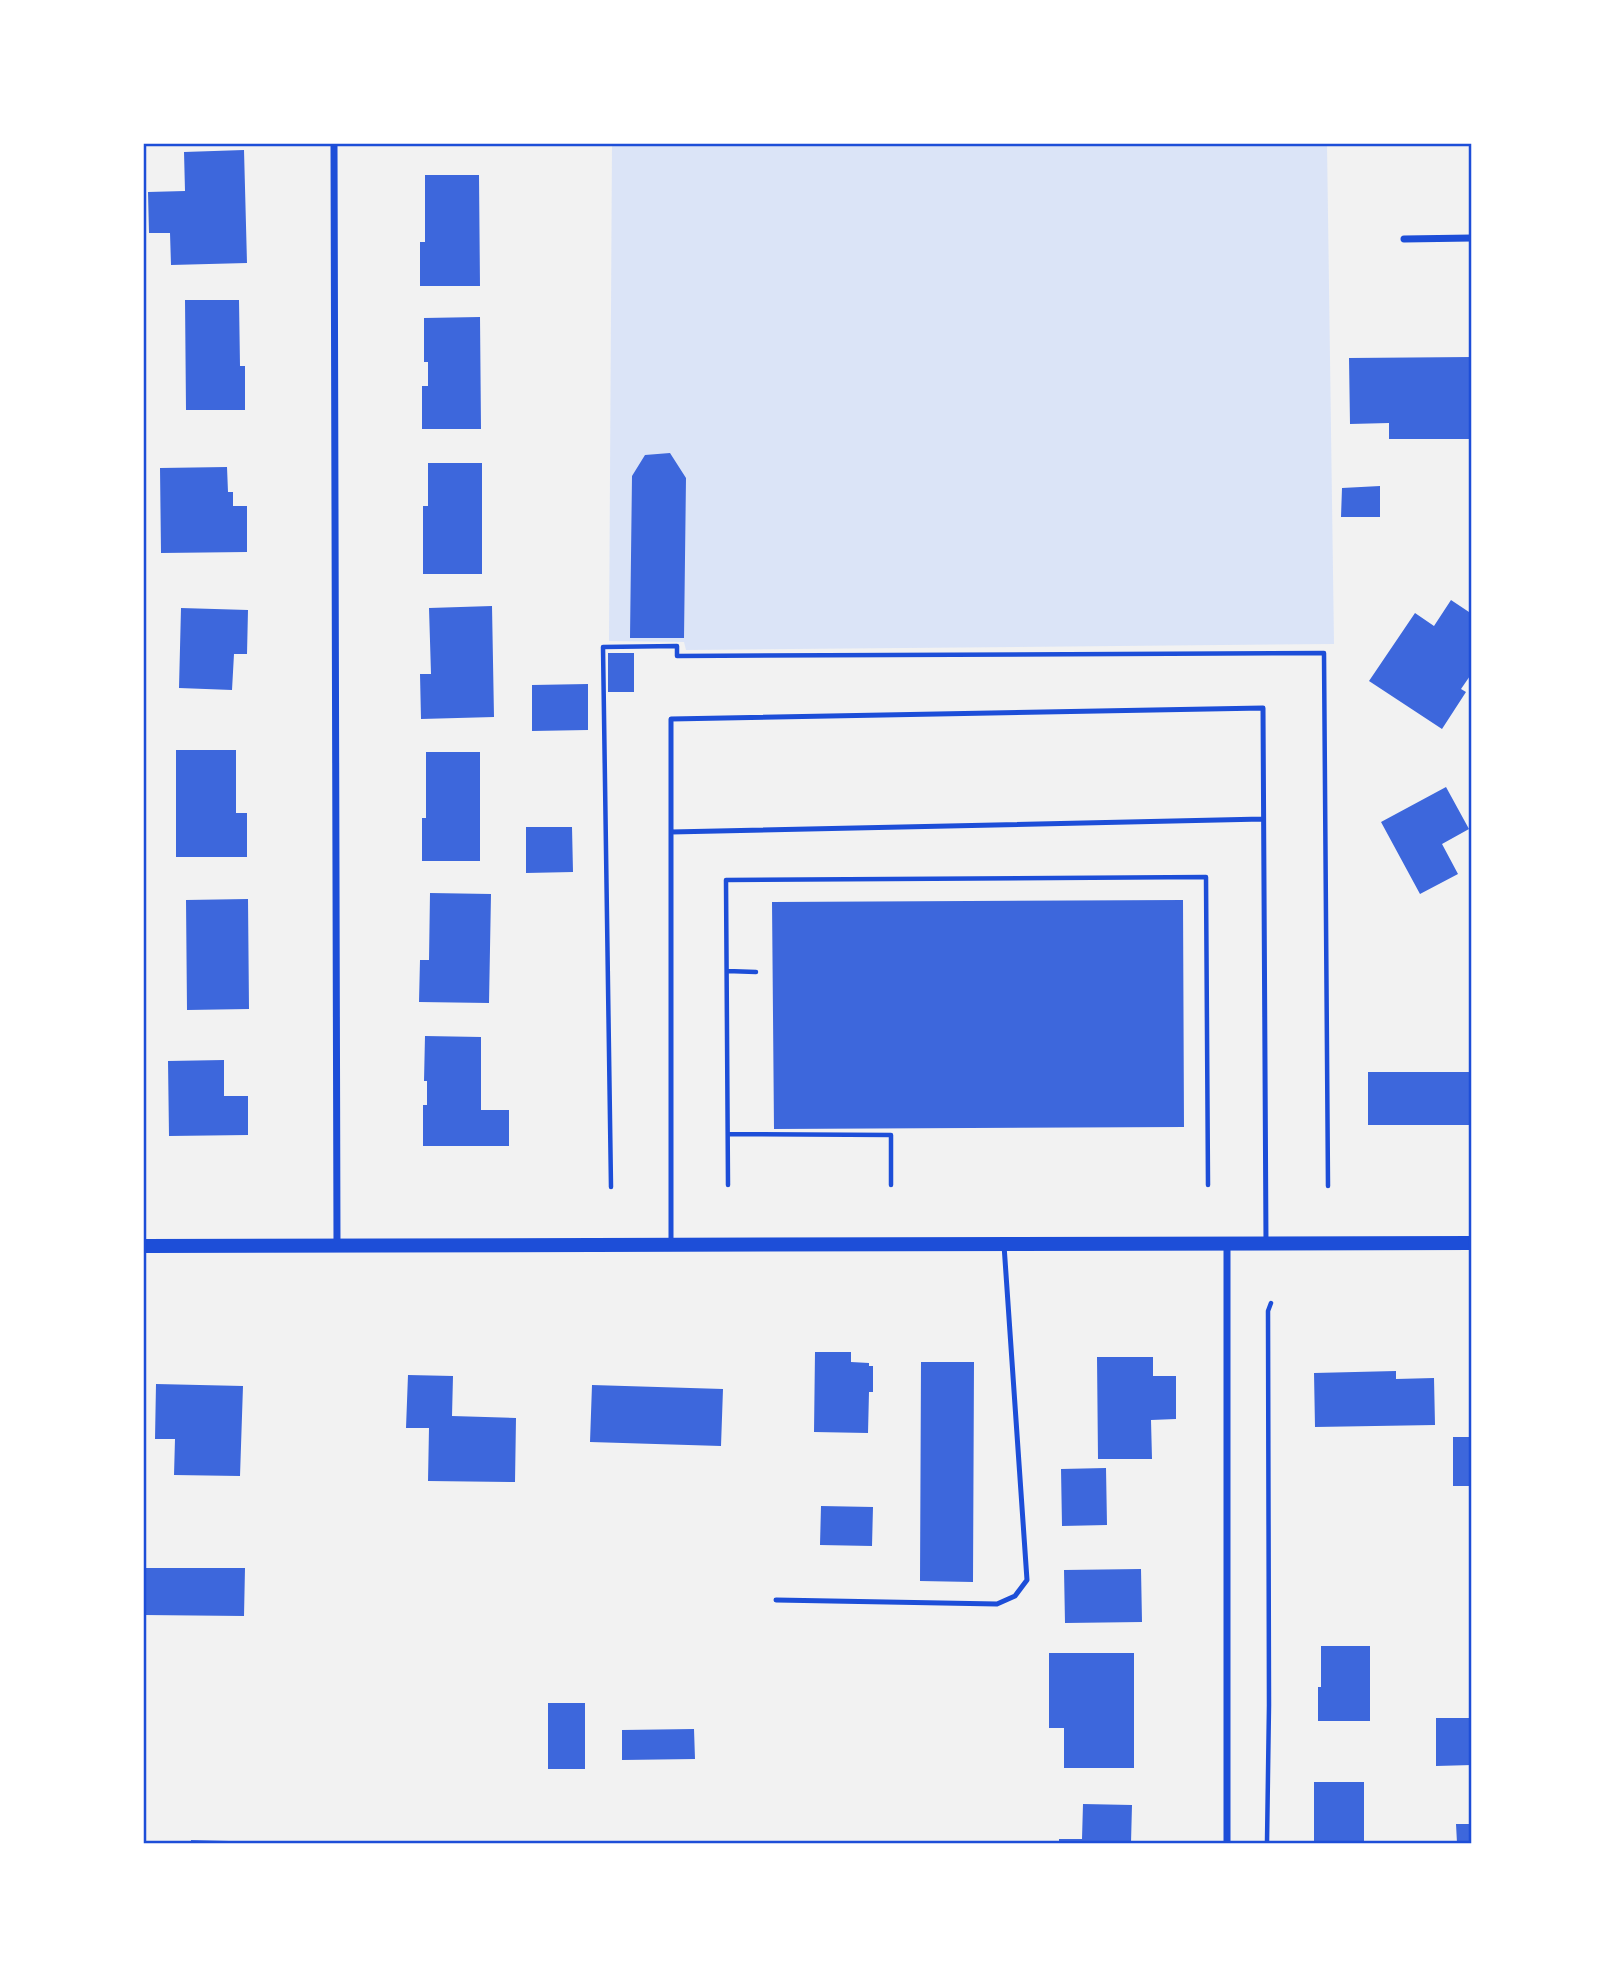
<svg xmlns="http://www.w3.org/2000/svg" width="1615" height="1987" font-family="Rubik,sans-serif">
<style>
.green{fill:#dbe4f7}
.building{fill:#3d67dc}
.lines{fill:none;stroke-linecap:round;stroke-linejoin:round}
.path{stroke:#1d4ed8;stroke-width:4.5}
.service{stroke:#1d4ed8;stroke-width:5}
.minor{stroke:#1d4ed8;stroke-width:7}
.secondary{stroke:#1d4ed8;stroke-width:14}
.neatline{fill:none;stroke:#1d4ed8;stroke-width:2.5}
</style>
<rect width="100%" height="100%" fill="#f2f2f2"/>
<path class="green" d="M612,144H1327L1334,644L686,650L684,642L609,641Z"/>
<path class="building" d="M244,150L247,263L171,265L170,233H149L148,192L185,191L184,152Z
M425,175H479L480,286H420V242H425Z
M185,300H239L240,366H245V410H186Z
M480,317L481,429H422V386H428V362H424V318Z
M1472,357V439H1389V423L1350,424L1349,358Z
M670,453L686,478L684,638H630L632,476L645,455Z
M428,463H482V574H423V506H428Z
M227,467L228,492H233V506H247V552L161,553L160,468Z
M1380,486V517H1341L1342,488Z
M1451,600L1472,614V673L1461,689L1466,692L1442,729L1369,681L1415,613L1434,626Z
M492,606L494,717L421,719L420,674H431L429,608Z
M181,608L248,610L247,654H234L232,690L179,688Z
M608,653H634V692H608Z
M588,684V730L532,731V685Z
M176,750H236V813H247V857H176Z
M426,752H480V861H422V818H426Z
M1446,787L1469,829L1442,844L1458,874L1420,894L1381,822Z
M526,827H572L573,872L526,873Z
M430,893L491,894L489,1003L419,1002L420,960H429Z
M248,899L249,1009L187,1010L186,900Z
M1183,900L1184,1127L774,1129L772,902Z
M425,1036L481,1037V1110H509V1146H423V1105H427V1081H424Z
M224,1060V1096H248V1135L169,1136L168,1061Z
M1368,1072H1472V1125H1368Z
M815,1352H851V1362L869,1363V1366H873V1392H869L868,1433L814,1432Z
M1097,1357H1153V1376H1176V1419L1151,1420L1152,1459H1098Z
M921,1362H974L973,1582L920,1581Z
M1396,1371V1379L1434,1378L1435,1425L1315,1427L1314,1373Z
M408,1375L453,1376L452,1416L516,1418L515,1482L428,1481L429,1428H406Z
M156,1384L243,1386L240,1476L174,1475L175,1439H155Z
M592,1385L723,1389L721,1446L590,1442Z
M1453,1437H1472V1486H1453Z
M1106,1468L1107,1525L1062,1526L1061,1469Z
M821,1506L873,1507L872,1546L820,1545Z
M144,1568H245L244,1616L144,1615Z
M1141,1569L1142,1622L1065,1623L1064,1570Z
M1321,1646H1370V1721H1318V1687H1321Z
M1049,1653H1134V1768H1064V1728H1049Z
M548,1703H585V1769H548Z
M1436,1718H1472V1765L1436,1766Z
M694,1729L695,1759L622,1760V1730Z
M1314,1782H1364V1843H1314Z
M1083,1804L1132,1805L1131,1843H1059V1839H1082Z
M1456,1824H1472V1843H1457Z
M191,1840L229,1841V1843H191Z"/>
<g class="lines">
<path class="path" d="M727,971L756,972
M728,1134L891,1135V1185
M728,1185L726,880L1206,877L1208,1185
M611,1187L603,647L677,646V656L1324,653L1328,1186
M1267,1843L1269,1705L1268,1311L1271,1303"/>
<path class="service" d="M671,832L1263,819
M671,1245V719L1263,708L1266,1243
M776,1600L997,1604L1015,1596L1027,1580L1004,1245"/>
<path class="minor" d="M334,144L337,1245
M1404,239L1472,238
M1227,1843V1243"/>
<path class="secondary" d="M144,1246L1472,1243"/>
</g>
<rect width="1615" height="1987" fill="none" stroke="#ffffff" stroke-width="290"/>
<rect x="145" y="145" width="1325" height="1697" class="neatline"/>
</svg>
